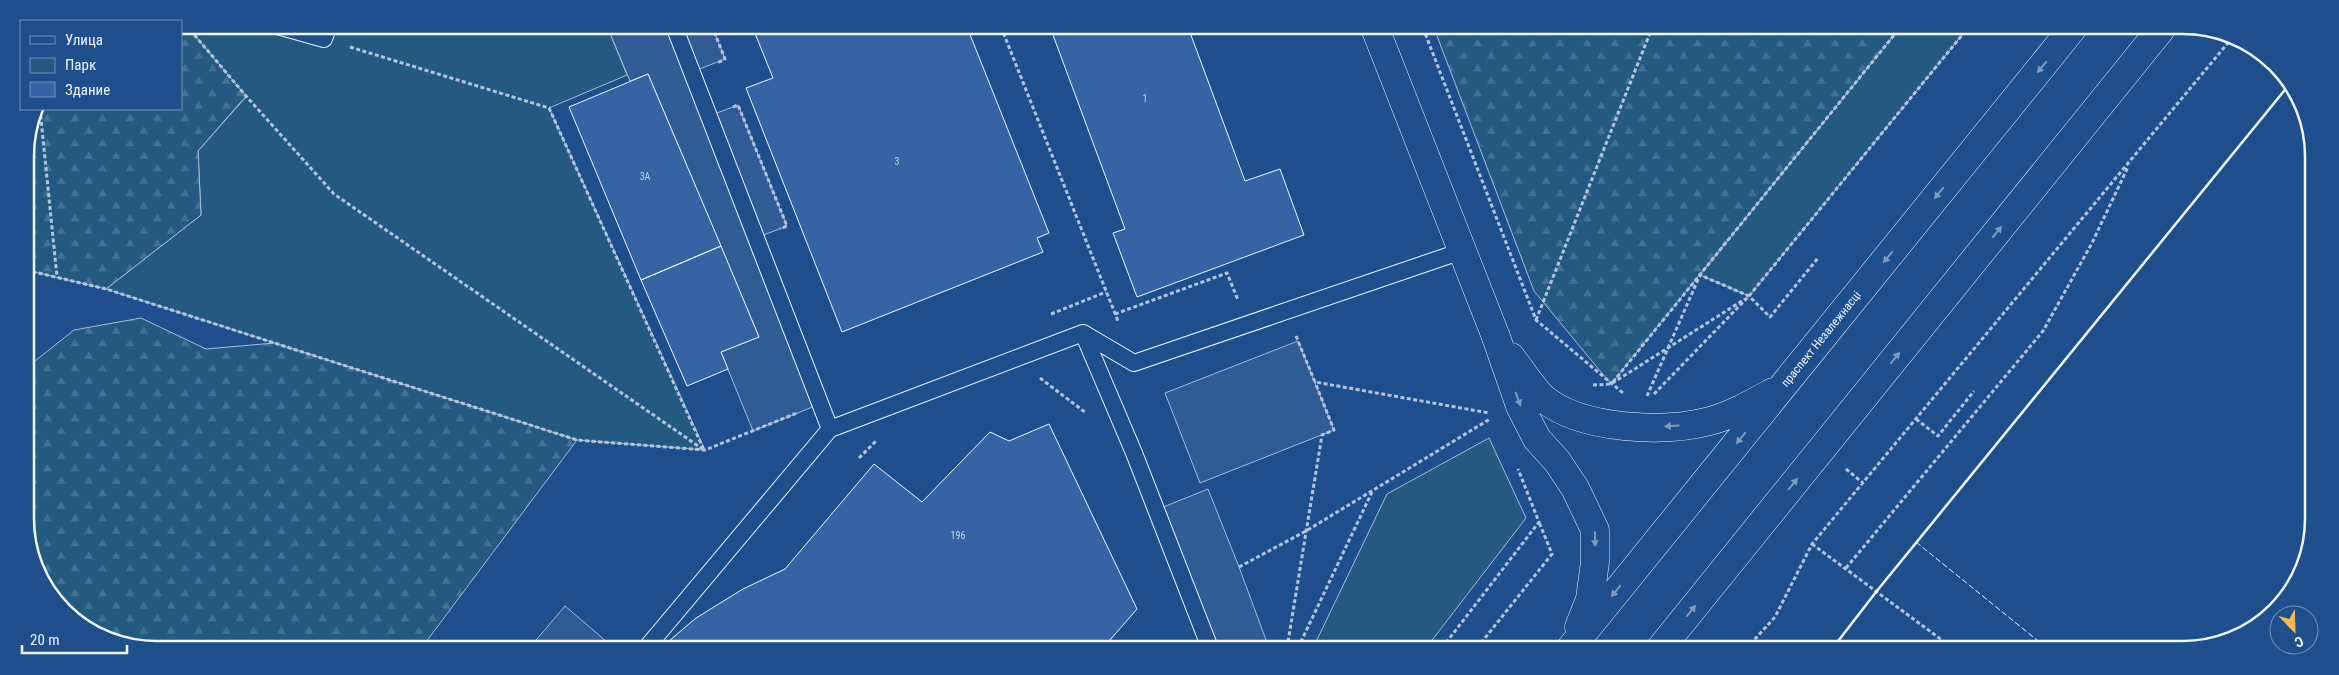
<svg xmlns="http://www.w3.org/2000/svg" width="2339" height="675" font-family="'Roboto Condensed',sans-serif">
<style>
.green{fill:#245a82;stroke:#a8bbd7}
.forest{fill:url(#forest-firs);stroke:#a8bbd7}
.parking{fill:#305b95;stroke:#a8bbd7}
.building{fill:#3563a3;stroke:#f2f6ff}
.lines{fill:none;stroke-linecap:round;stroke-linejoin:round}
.lane-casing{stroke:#f2f6ff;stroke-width:18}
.secondary-casing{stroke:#f2f6ff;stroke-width:29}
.highway-casing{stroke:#f2f6ff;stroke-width:29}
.path{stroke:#b3c4dc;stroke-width:3;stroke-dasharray:4 2.5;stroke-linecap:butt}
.lane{stroke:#1f4e8c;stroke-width:16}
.secondary{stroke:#1f4e8c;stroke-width:28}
.highway{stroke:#1f4e8c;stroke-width:28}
.fence{stroke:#f2f6ff;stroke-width:1;stroke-dasharray:6 2.5;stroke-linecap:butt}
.wall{stroke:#f2f6ff;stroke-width:2.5}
.oneway{fill:#7e9ac0}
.labels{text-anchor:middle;stroke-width:4;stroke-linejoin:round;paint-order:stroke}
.number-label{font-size:10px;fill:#c3d1e8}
.street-label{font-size:12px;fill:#f2f6ff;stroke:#1f4e8c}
.rim{fill:none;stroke:#f2f6ff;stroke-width:2.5}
</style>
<defs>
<pattern id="forest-firs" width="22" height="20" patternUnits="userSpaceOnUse" patternTransform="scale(1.25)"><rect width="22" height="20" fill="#245a82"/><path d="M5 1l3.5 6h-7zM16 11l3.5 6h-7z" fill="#447295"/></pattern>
</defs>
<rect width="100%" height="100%" fill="#1f4e8c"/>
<path class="green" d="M186,25H274L324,39L329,25L607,26L627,75L549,108L705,450L577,440L106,289L201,215L198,151L246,97Z
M1899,29H1967L1749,296L1700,275Z
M1489,438L1526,518L1426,648H1313L1387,494Z"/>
<path class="forest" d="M181,25H186L246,96L198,151L201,215L106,289L26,270L25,147L35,109H181Z
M1434,28L1899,29L1611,384L1534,291Z
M141,318L206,349L274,343L577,440L423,646H122L63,612L27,545L26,361L30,365L74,330Z"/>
<path class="parking" d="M607,26H712L725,59L692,72L709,116L738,105L787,226L756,238L820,404L753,431L721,352L759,337L648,74L630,81Z
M1298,341L1334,430L1200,483L1165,393Z
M1208,489L1239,567L1269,648H1208L1156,510Z
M565,606L613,647L531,646Z"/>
<path class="building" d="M752,26L967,27L1049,233L1037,238L1043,252L842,332L746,88L773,78Z
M1050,27H1188L1245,181L1280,169L1304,235L1137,297L1113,233L1125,229Z
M648,74L721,246L641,280L569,107Z
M721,246L759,337L721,352L728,369L687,386L641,280Z
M1049,424L1137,609L1103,648L662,647L696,618L743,589L785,569L874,464L922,502L990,432L1009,441Z"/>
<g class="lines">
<g class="lane-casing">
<path id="lane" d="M274,25L324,39L329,25
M674,26L830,429
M1083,333L1134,363L1462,251
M1083,333L1134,453L1210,648
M647,647L830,429L1083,333"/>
</g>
<g class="secondary-casing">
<path id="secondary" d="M1375,28L1496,337"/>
</g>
<g class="highway-casing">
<path id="highway" d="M1496,337L1520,406L1537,439L1557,461L1575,488L1595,530V562L1590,599L1579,627
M1511,357C1521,370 1532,388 1544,399C1583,430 1664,433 1710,421C1732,415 1753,403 1773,392
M1570,649L2072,29
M1660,649L2161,29"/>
</g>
<path class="path" d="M186,25L246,96L334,194L704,450
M712,26L725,59L717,63
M1001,27L1118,321
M1423,28L1536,320L1623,393
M350,47L549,108L704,450
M733,107L738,105L787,226L780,229
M40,109L57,277
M26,270L106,289L577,440L705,450L797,413
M1051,314L1106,292
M1115,314L1227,273L1238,300
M1536,320L1652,28
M1296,336L1315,382L1489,413
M1040,378L1086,413
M1613,382L1899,29
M1593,385L1611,384L1745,299
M1654,394L1749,296L1967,29
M1647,396L1700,275L1749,296L1770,317L1818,258
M1916,419L1938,436L1974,391
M859,458L876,441
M1846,469L1863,483
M1812,544L1954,649
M1239,567L1306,531L1490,419
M1846,568L2043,331L2092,243L2128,167
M1287,648L1322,435L1334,430L1315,382
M1298,648L1372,492
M1442,648L1539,522L1518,469
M1477,648L1552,554L1539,522
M1746,649L1775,617L1812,544L2232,38"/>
<use href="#lane" class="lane"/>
<use href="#secondary" class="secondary"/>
<use href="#highway" class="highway"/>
<path class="fence" d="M1916,542L2048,649"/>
<path class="wall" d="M1832,649L1876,592L2288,86"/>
</g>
<defs><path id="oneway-solid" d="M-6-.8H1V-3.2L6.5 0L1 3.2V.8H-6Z" transform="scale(1.25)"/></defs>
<g class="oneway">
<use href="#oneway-solid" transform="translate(2042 67) rotate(129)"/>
<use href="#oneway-solid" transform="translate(1939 193) rotate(129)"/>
<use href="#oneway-solid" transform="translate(1997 232) rotate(-51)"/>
<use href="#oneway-solid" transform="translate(1888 257) rotate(129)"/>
<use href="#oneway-solid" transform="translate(1895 358) rotate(-51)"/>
<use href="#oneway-solid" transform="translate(1518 399) rotate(70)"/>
<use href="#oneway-solid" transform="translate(1672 426) rotate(176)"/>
<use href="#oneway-solid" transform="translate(1741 438) rotate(129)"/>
<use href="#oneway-solid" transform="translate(1793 484) rotate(-51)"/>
<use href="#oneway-solid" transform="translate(1595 539) rotate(90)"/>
<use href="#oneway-solid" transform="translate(1616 591) rotate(129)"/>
<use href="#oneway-solid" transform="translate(1691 611) rotate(-51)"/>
</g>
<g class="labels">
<g class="number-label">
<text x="1145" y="102">1</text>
<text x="897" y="165">3</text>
<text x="645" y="180">3А</text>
<text x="958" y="539">196</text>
</g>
<g class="street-label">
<text transform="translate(1821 339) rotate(-51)" y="4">праспект Незалежнасці</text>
</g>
</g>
<path d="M0 0H2339V675H0ZM156 34H2183A122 122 0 0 1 2305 156V519A122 122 0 0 1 2183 641H156A122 122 0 0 1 34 519V156A122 122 0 0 1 156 34Z" fill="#1f4e8c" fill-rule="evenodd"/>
<path class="rim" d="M156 34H2183A122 122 0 0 1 2305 156V519A122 122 0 0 1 2183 641H156A122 122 0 0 1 34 519V156A122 122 0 0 1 156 34Z"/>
<rect x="20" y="20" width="162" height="90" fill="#1f4e8c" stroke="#7391ba"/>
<rect x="30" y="36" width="25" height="8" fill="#1f4e8c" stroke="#7391ba"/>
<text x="65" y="45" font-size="15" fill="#f2f6ff">Улица</text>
<rect x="30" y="58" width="25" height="15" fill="#245a82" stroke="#7391ba"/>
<text x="65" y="70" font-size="15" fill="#f2f6ff">Парк</text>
<rect x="30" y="82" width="25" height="15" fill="#3563a3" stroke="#7391ba"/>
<text x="65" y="95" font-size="15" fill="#f2f6ff">Здание</text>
<g transform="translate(2294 630) rotate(157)"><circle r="24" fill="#1f4e8c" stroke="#7391ba"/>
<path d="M0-4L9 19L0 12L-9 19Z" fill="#ffb74d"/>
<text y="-8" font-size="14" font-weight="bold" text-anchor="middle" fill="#f2f6ff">С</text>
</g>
<path d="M22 645v8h105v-8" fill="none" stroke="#f2f6ff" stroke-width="2.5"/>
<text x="30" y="645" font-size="15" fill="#f2f6ff" stroke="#1f4e8c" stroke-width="4" paint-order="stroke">20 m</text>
</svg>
